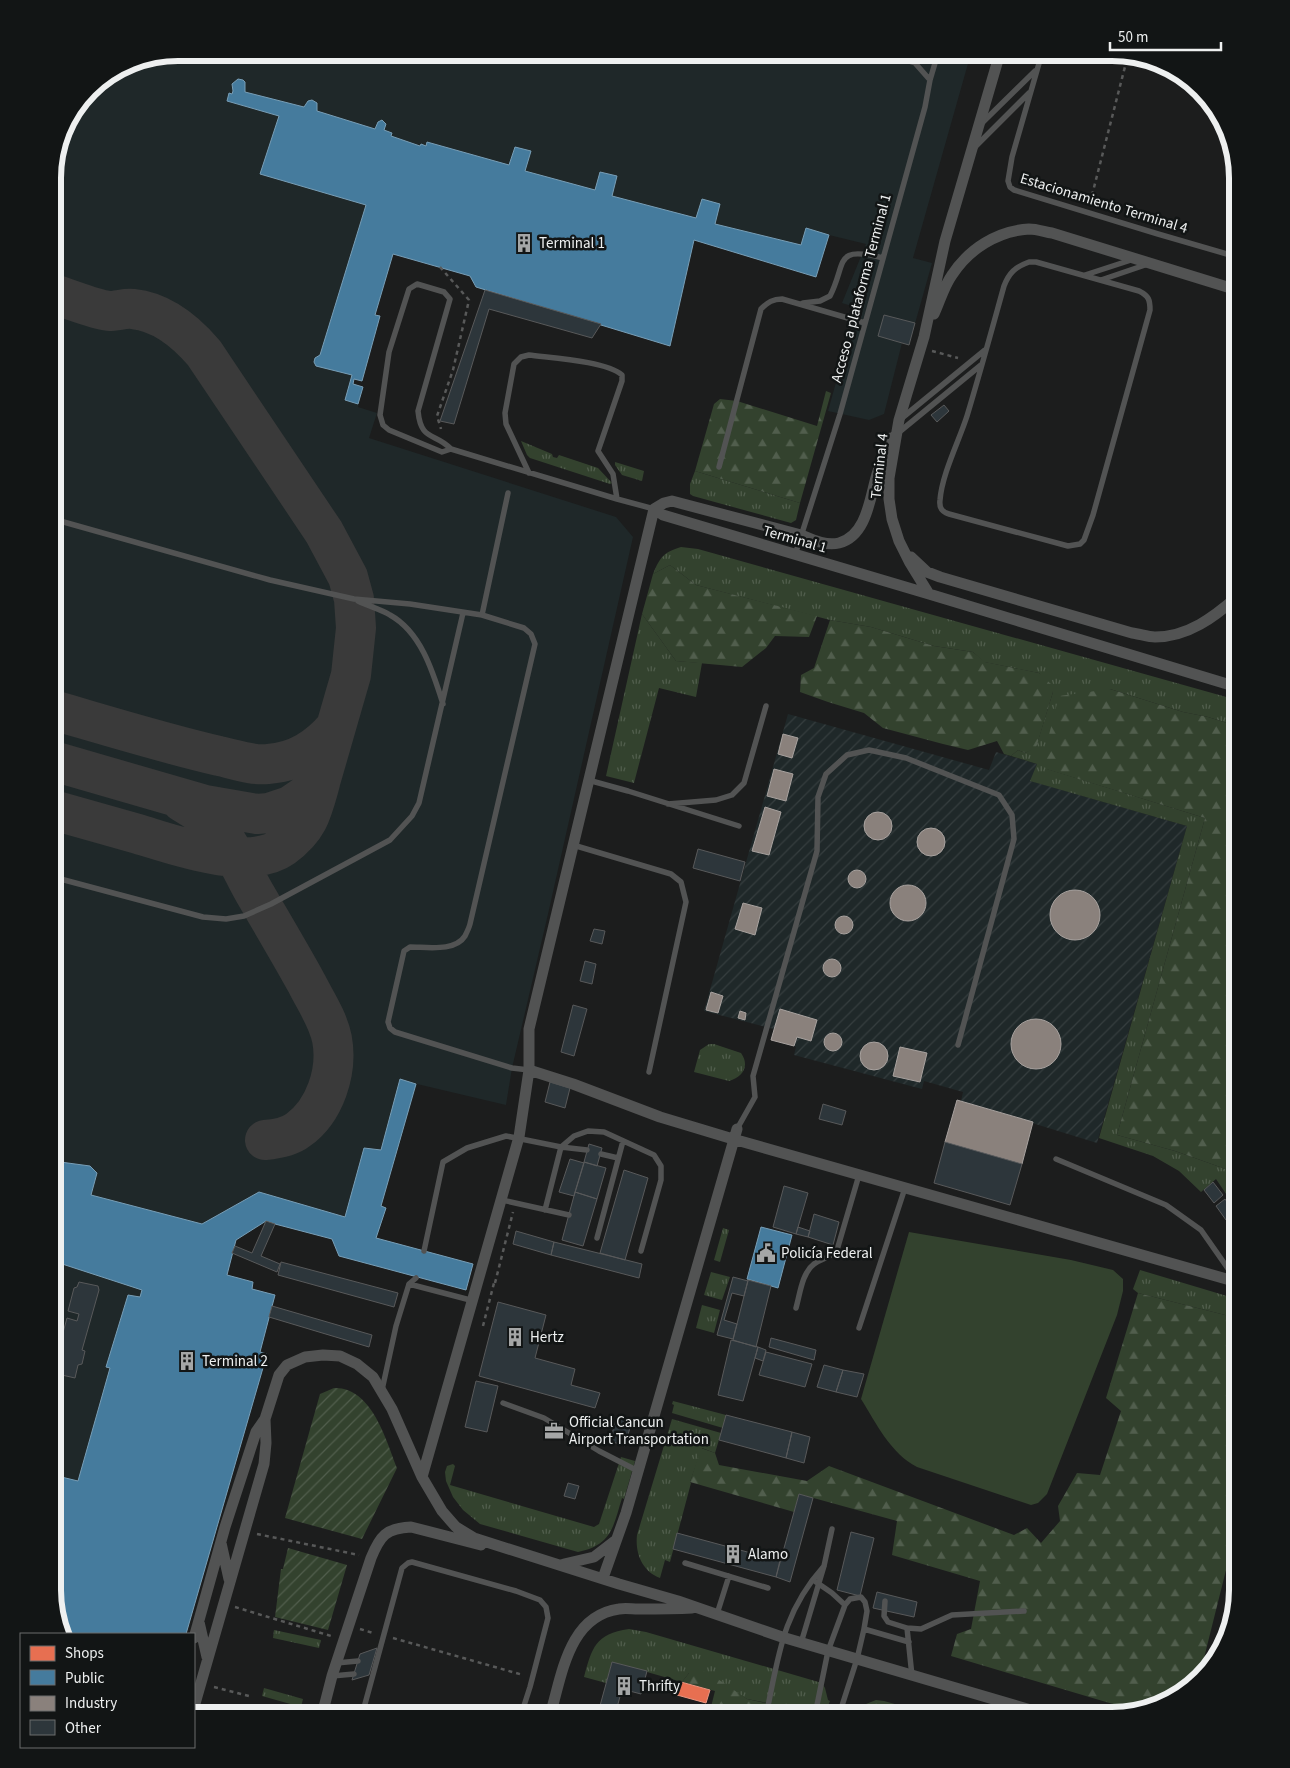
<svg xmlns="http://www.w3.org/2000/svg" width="1290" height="1768" font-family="'Source Sans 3',sans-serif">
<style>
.built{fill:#1f2829}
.industrial{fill:url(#industrial-furrows)}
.grass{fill:url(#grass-tufts)}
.forest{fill:url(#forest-firs)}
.garden{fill:url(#garden-furrows)}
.pitch{fill:#33422e}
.shops{fill:#e76f51;stroke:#e99681}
.public{fill:#457b9d;stroke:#789eb6}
.industry{fill:#8a817c;stroke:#a8a29f}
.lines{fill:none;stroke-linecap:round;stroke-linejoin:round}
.taxiway{stroke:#3a3a3a;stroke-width:40}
.building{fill:#2d363b;stroke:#58595a}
.path{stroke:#585959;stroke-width:2.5;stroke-dasharray:4 4;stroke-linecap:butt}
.service{stroke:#525353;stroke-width:5.5}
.minor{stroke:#525353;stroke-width:11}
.labels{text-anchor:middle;stroke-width:5;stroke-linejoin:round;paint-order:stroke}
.street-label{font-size:15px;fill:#eef0f0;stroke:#121515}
.poi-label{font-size:15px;fill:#eef0f0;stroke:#121515;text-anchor:start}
.rim{fill:none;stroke:#eef0f0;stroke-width:6}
</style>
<defs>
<pattern id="industrial-furrows" width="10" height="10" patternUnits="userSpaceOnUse" patternTransform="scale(1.25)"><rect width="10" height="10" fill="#1f2829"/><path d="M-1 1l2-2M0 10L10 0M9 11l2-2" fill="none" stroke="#353d3e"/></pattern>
<pattern id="grass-tufts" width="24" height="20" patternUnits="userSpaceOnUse" patternTransform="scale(1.25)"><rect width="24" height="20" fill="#33422e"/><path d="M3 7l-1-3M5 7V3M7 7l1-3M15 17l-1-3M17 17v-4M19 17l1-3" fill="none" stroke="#515e4d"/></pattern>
<pattern id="forest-firs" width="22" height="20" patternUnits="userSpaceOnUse" patternTransform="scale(1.25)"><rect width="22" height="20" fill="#33422e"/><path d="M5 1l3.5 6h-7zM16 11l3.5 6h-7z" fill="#515e4d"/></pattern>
<pattern id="garden-furrows" width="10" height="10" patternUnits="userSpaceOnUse" patternTransform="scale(1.25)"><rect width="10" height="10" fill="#33422e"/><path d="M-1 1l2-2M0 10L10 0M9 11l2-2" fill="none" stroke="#515e4d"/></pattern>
</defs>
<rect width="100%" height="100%" fill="#1c1d1d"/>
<path class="built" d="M178,53H971L913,258L932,263L909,345L902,343L884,414L869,420L828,411L851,329L856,326L861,309L842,303L866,244L829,235L816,277L694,240L670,346L476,287L470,276L393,254L375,315L380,316L362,381L354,379L353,383L363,387L358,407L377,413L369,438L616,517L633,537L548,914L512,1068L506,1105L417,1084L381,1205L386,1208L377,1238L473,1264L466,1290L339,1256L332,1239L275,1224L266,1221L236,1240L227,1275L253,1282L252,1289L275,1295L260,1351L267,1354L186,1634H64L53,1590V170L66,122L95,84L130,62Z"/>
<path class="industrial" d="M788,714L989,770L996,752L1037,764L1031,781L1187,826L1097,1143L961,1101L963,1092L924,1081L922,1089L794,1055L796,1047L771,1040L774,1029L704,1011Z"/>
<path class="grass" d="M521,441L552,454L553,457L557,458L559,455L598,468L612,483L610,484L530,458L527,455Z
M615,462L644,471L642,481L622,475L615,465Z
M695,471L800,503L796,520L791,523L693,496L690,494V484Z
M681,547L698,549L1237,700V726L1208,717L1183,712L1110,689L1047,769L1205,818L1117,1135L1175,1151L1237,1173V1210L1216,1179L1201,1192L1179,1171L1153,1156L1099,1138L1187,826L1030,781L1037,764L1011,756L1018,750L1025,753L1036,747L1053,692L1039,673L984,662L973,652L934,646L871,627L830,620L696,585L670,565L653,574C660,557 664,552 681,547Z
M642,614L676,661L702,663L696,697L659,688L634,783L606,776Z
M709,1044H714L741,1053C750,1066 743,1077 729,1081L694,1072L700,1050Z
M1237,1219V1253L1226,1229Z
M723,1228L729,1230L720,1262L714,1260Z
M1140,1270L1237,1299V1318L1138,1293L1133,1289Z
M711,1272L730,1277L722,1300L704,1295Z
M702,1305L720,1310L714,1333L696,1328Z
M673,1401L726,1415L723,1428L672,1413L674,1405L672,1404Z
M672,1419L721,1433L715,1453L702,1448L690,1482L691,1483L670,1562L665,1560L660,1578C642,1571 635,1553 637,1535Z
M621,1457L635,1461L624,1499L622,1498C613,1527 612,1545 578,1552L480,1524L463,1510L453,1497L446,1481L445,1472L447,1466L453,1464L455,1466L450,1485L594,1527L599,1524Z
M629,1629L646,1632L822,1683L825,1688L828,1700L830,1701L827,1708L829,1715L747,1699L732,1690L689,1673L682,1682L612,1662L606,1683L584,1677C592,1648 595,1634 629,1629Z
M274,1630L321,1640L319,1648L273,1638Z
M264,1688L303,1699L301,1707L262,1696Z
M876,1700L884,1701L934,1715H853L861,1706Z"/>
<path class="forest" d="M826,391L831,393L800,503L695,471L714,404L720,399L737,401L817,426Z
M670,565L696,585L817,616L809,637L775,636L766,648L742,667L676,661L642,614L653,574Z
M830,620L871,627L934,646L973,652L985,662L1039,673L1052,685L1053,692L1036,748L1025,753L1018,750L1011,756L1004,754L997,741L968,750L943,744L883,728L864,713L828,702L800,692L801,675L814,668Z
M1110,689L1183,712L1208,717L1237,726V1173L1175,1151L1117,1135L1205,818L1046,769L1043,758L1059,696Z
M1138,1293L1237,1318V1526L1200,1674L1175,1699L1133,1710L951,1656L957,1634L971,1629L980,1581L892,1555L897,1521L799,1494L794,1512L690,1482L701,1448L715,1453L719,1465L807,1481L829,1466L1014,1535L1027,1528L1041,1543L1060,1521L1058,1506L1077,1473L1100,1475L1121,1411L1106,1398Z
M697,1670L709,1673L747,1699L822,1715H709L715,1691L682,1682L689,1673Z"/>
<path class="garden" d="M334,1388C372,1387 386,1440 397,1468L362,1539L285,1518L320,1394Z
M288,1548L347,1565L328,1630L275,1617L281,1569H283Z"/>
<path class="pitch" d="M909,1232L1071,1260L1113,1270L1123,1279V1291L1117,1315L1047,1494L1038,1503L1031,1505L917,1467C891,1454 876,1423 861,1399Z"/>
<path class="shops" d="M681,1682L710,1690L706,1703L677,1695Z"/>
<path class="public" d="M238,79L243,80L245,82V92L304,107L308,101L312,100L317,103V111L375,129L378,122L382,120L386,124L384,130L392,133L391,136L420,146L421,144L426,146L427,142L509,165L515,147L531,151L525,171L595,190L600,172L617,176L612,196L696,218L702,199L720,204L715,224L801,245L806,228L829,235L816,277L694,240L670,346L476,287L470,276L393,254L375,315L380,316L362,381L354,379L353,384L363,387L358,404L345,400L352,375L316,366L314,362L315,358L320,355L366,205L260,174L279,116L227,101L229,93L232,94L233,91L232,84Z
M400,1079L416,1084L381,1206L386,1208L376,1238L473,1264L466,1290L339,1256L332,1239L275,1224L266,1221L236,1240L227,1275L253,1282L252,1289L275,1295L260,1352L267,1354L186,1634H64L52,1590L53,1475L78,1481L110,1368L106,1367L128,1295L140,1297L142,1290L53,1261V1161L90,1166L97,1173L91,1195L202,1224L259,1192L345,1217L364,1148L381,1150Z
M761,1227L792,1235L778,1288L747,1279Z"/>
<path class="industry" d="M783,734L798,738L792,758L778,754Z
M774,769L793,774L786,801L767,796Z
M765,807L781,812L769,855L752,851Z
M864 826a14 14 0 1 1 28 0a14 14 0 1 1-28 0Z
M917 842a14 14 0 1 1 28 0a14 14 0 1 1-28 0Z
M848 879a9 9 0 1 1 18 0a9 9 0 1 1-18 0Z
M890 903a18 18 0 1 1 36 0a18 18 0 1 1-36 0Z
M1050 915a25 25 0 1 1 50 0a25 25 0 1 1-50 0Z
M743,903L762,908L755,935L735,929Z
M835 925a9 9 0 1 1 18 0a9 9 0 1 1-18 0Z
M823 968a9 9 0 1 1 18 0a9 9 0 1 1-18 0Z
M711,992L723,996L718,1013L706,1010Z
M780,1009L817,1020L811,1041L797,1037L794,1046L771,1040Z
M740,1011L746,1013L745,1020L738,1018Z
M1011 1044a25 25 0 1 1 50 0a25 25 0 1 1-50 0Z
M824 1042a9 9 0 1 1 18 0a9 9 0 1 1-18 0Z
M860 1056a14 14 0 1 1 28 0a14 14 0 1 1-28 0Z
M900,1047L927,1053L920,1082L893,1076Z
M957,1100L1033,1122L1022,1164L945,1142Z"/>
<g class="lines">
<path class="taxiway" d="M53,710C108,726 163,743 219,756C234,759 252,766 268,764C297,762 318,748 336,727
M53,761L205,805L257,814L269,813L290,806L309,793L321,779L351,675L356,628L354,599L348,577L324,532L204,353C186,332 162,312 133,309C125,308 117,311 109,311C93,309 70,299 53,294
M182,802C196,810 210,820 220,833C234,850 243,873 254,892C272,923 290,953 307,984C316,1002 328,1019 332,1039C338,1071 325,1111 298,1130C289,1137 277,1139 265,1140
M53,810C81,818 109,826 138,834C175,845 248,872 283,847C309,828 312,812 320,783"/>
</g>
<path class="building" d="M485,290L601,324L592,338L489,309L454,424L440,421Z
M884,315L915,323L909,345L878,336Z
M944,405L949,411L937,422L931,415Z
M698,849L745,862L740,881L693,868Z
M594,929L605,931L602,944L590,941Z
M585,961L596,964L592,984L580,981Z
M573,1005L587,1009L574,1056L561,1052Z
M550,1082L570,1088L565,1108L545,1102Z
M823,1104L846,1111L842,1125L819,1119Z
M945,1142L1022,1164L1010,1205L934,1183Z
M589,1144L602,1148L597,1166L584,1162Z
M570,1159L584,1163L574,1196L559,1192Z
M584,1162L606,1168L597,1199L575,1192Z
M624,1170L648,1178L625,1260L600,1253Z
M1213,1182L1223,1195L1214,1203L1204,1190Z
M784,1186L808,1193L796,1234L773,1227Z
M575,1192L597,1199L583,1246L562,1240Z
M1225,1199L1235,1213L1226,1220L1216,1206Z
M814,1214L839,1222L833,1245L808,1237Z
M266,1221L275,1224L261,1256L280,1264L277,1272L232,1253L235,1246L252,1253Z
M798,1227L810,1231L808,1237L796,1234Z
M516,1231L554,1242L551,1255L513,1244Z
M554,1242L642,1264L639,1278L551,1255Z
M281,1262L398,1293L394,1307L278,1275Z
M733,1277L748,1281L744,1296L732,1293L724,1320L737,1324L733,1339L717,1335Z
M748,1280L771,1286L756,1347L733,1340Z
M79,1282L98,1286L99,1290L82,1350L85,1351L82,1364L78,1365L75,1378L53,1373V1369L67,1318L77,1321L79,1314L68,1311L74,1288L77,1287Z
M498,1302L546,1315L535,1358L575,1369L571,1385L600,1393L595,1408L479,1376Z
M272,1306L372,1335L369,1347L269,1317Z
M771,1338L816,1350L814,1360L769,1347Z
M731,1340L758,1347L743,1401L718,1395Z
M758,1347L766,1350L763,1361L755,1358Z
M766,1352L812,1364L805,1387L759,1375Z
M824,1365L843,1370L836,1392L817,1387Z
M843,1370L864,1374L857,1397L836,1392Z
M476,1381L498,1386L487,1432L465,1427Z
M726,1415L792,1432L786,1458L719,1440Z
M617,1416L632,1420L625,1446L610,1441Z
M792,1432L810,1437L804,1463L786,1458Z
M568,1483L579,1486L575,1499L564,1496Z
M799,1494L813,1498L790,1582L776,1577Z
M851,1532L874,1538L860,1596L837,1590Z
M677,1533L751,1553L752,1549L781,1556L776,1577L673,1549Z
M877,1592L917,1602L914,1617L873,1608Z
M377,1648L369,1675L352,1680L360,1654Z
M612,1662L647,1671L641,1694L622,1689L615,1715H607L598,1713Z"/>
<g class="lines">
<path class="path" d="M1090,203L1128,55
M440,267L469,300L453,370L437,416L441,429
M932,351L958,358
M495,1283L513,1212
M483,1326L494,1283
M257,1534L359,1555
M235,1607L331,1636V1637
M360,1629L373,1633
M393,1638L523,1675
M214,1687L249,1696"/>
<path class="service" d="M1042,53L1012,157L1008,181L1010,187L1014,190L1158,234L1237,257
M930,80L938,53
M983,122L1035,71
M974,148L1029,93
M1029,262H1036L1139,291C1149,296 1150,300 1150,310L1093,515L1084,540L1080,544L1068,546L949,514C942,512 939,508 940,500C942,474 959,441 967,416C980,373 992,329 1004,286C1009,273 1015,267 1029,262Z
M1085,275L1131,260
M1101,280L1148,264
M417,284L444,292L450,299L418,411C421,442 435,432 451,449L442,452L389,430L383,425L380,415L389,352L409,289Z
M803,303L820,301L830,296C847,263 833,245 883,258
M902,418L985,350
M898,433L981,365
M451,449L617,499L654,509
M719,467L761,309C768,302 773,299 782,299L865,323
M529,473L506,424L505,413L514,364L521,357L529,355C551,358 606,361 622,375V381L598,451L613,474L617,499
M53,519L270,580L354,599L410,604L482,615L524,628L531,634L535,644L470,924C469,928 467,932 465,936C455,952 427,947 410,947L404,951L388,1022L390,1028L395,1032L512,1068L529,1070
M795,555L840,414L925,107L930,80L915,63L883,53
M358,601C368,606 380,609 390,615C421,632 433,672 443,704
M482,615L508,493
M588,780L628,791L739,826
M668,804L716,800L732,795L744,783L766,706
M573,845L671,874L681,882L686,902L649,1072
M53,877L203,917L226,919L244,916L271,904L390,840L412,816L419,803L463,613
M737,1129L755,1097L753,1076L817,851L818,797L826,774L847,755L869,750L906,758L999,795L1012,815L1014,839L958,1045
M601,1154L618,1158
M1056,1159L1166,1205L1201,1230L1236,1280
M502,1200L569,1215
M545,1210L561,1147L574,1136L588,1131L604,1132L654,1155L661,1166V1180L641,1251
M597,1238L623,1141
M424,1251L443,1162L467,1148L506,1136L561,1147L587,1150
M409,1284L416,1278
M796,1308C800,1294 802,1273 814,1264C822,1258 829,1259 837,1250L859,1175
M859,1328L905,1188
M382,1390L396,1326L409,1284L474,1301
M503,1403L544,1418L599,1451L638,1471
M685,1563L768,1588
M816,1582L832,1593L845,1605
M885,1601L884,1616L888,1622L907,1628L921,1629L952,1615L1024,1611
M717,1614L729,1576
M907,1628L912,1676
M864,1629L909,1642
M801,1643L824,1566L832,1529
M336,1663L358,1661
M332,1676L354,1674
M816,1710L838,1715
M362,1715L402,1568L408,1563L412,1562L516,1591L540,1600L546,1607L548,1618L530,1687L521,1715
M769,1715L767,1711C779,1653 783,1612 824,1566
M812,1715L816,1710L828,1651L845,1605L850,1599L861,1597L865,1602L867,1611L864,1629L857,1659L839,1715"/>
<path class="minor" d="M1000,53L945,241L924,337L899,420L889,478V499L892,519L899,541L910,563L929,594L1237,687
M934,314C940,301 944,286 952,275C969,249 997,231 1029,229C1037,229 1045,232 1052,233L1237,290
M891,438C887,450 881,462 877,474C870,497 867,536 839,543C826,546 813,540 801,535L672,501L664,503L654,509L663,515L929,594
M911,557L927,572L940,577L1132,633C1140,634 1148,637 1155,637C1188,637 1214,617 1237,597
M529,1070L573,1084L660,1117L733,1139L1237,1282
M422,1477L519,1137L529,1070V1029L654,509
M221,1543L229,1579
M564,1564L594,1557L616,1540
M603,1578L626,1513L737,1129
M199,1622L207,1657
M194,1638L225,1527L256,1432L265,1419L279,1375L287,1365L305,1357L323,1355L340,1356L357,1364L373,1377L392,1409L422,1477L442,1511L456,1527L474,1538L619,1584L678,1601L782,1637L1048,1715
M194,1707L264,1464L266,1443L265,1419
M322,1715L332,1676L371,1558C380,1536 386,1528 411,1527L481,1545
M550,1715C562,1676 568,1616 619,1609C625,1608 632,1609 638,1609C656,1609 674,1609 692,1608
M983,1715L1010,1705"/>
</g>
<defs>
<g id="building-bare" transform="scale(1.5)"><path d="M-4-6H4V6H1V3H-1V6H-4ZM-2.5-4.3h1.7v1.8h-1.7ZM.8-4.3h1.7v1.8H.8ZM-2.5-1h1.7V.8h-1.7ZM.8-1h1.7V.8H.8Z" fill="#a4a6a6" stroke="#121515" stroke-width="2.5" paint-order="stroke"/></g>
<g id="civic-bare" transform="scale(1.5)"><path d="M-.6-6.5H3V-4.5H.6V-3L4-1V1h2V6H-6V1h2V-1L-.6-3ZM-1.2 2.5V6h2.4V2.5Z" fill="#a4a6a6" stroke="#121515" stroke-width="2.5" paint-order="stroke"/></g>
<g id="office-bare" transform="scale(1.5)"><path d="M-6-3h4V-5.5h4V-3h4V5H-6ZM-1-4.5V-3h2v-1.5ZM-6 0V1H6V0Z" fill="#a4a6a6" stroke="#121515" stroke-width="2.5" paint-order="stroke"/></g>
</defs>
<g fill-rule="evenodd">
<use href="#building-bare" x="524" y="243"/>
<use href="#civic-bare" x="766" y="1253"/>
<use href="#building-bare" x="515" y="1337"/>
<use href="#building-bare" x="187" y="1361"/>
<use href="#office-bare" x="554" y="1431"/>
<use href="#building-bare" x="733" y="1554"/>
<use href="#building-bare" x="624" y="1686"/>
</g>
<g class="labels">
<g class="street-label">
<text transform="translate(1104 203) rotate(17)" y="5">Estacionamiento Terminal 4</text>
<text transform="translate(861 288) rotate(-75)" y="5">Acceso a plataforma Terminal 1</text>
<text transform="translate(879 466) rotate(-84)" y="5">Terminal 4</text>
<text transform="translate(795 539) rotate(16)" y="5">Terminal 1</text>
</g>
<g class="poi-label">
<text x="539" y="248">Terminal 1</text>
<text x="781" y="1258">Policía Federal</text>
<text x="530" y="1342">Hertz</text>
<text x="202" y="1366">Terminal 2</text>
<text x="569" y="1427">Official Cancun<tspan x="569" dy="17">Airport Transportation</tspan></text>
<text x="748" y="1559">Alamo</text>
<text x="639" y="1691">Thrifty</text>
</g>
</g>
<path d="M0 0H1290V1768H0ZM178 61H1112A117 117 0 0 1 1229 178V1590A117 117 0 0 1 1112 1707H178A117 117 0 0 1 61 1590V178A117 117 0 0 1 178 61Z" fill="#121515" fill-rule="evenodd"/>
<path class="rim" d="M178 61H1112A117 117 0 0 1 1229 178V1590A117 117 0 0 1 1112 1707H178A117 117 0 0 1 61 1590V178A117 117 0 0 1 178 61Z"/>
<rect x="20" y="1633" width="175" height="115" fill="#121515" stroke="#6a6d6d"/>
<rect x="30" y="1646" width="25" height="15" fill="#e76f51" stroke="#6a6d6d"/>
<text x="65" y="1658" font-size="15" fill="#eef0f0">Shops</text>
<rect x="30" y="1670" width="25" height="15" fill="#457b9d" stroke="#6a6d6d"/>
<text x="65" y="1683" font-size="15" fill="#eef0f0">Public</text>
<rect x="30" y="1696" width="25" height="15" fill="#8a817c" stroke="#6a6d6d"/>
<text x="65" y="1708" font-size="15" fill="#eef0f0">Industry</text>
<rect x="30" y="1720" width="25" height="15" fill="#2d363b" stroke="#6a6d6d"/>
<text x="65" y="1733" font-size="15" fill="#eef0f0">Other</text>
<path d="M1110 42v8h111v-8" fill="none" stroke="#eef0f0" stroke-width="2.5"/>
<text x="1118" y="42" font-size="15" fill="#eef0f0" stroke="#121515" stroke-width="4" paint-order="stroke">50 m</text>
</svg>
